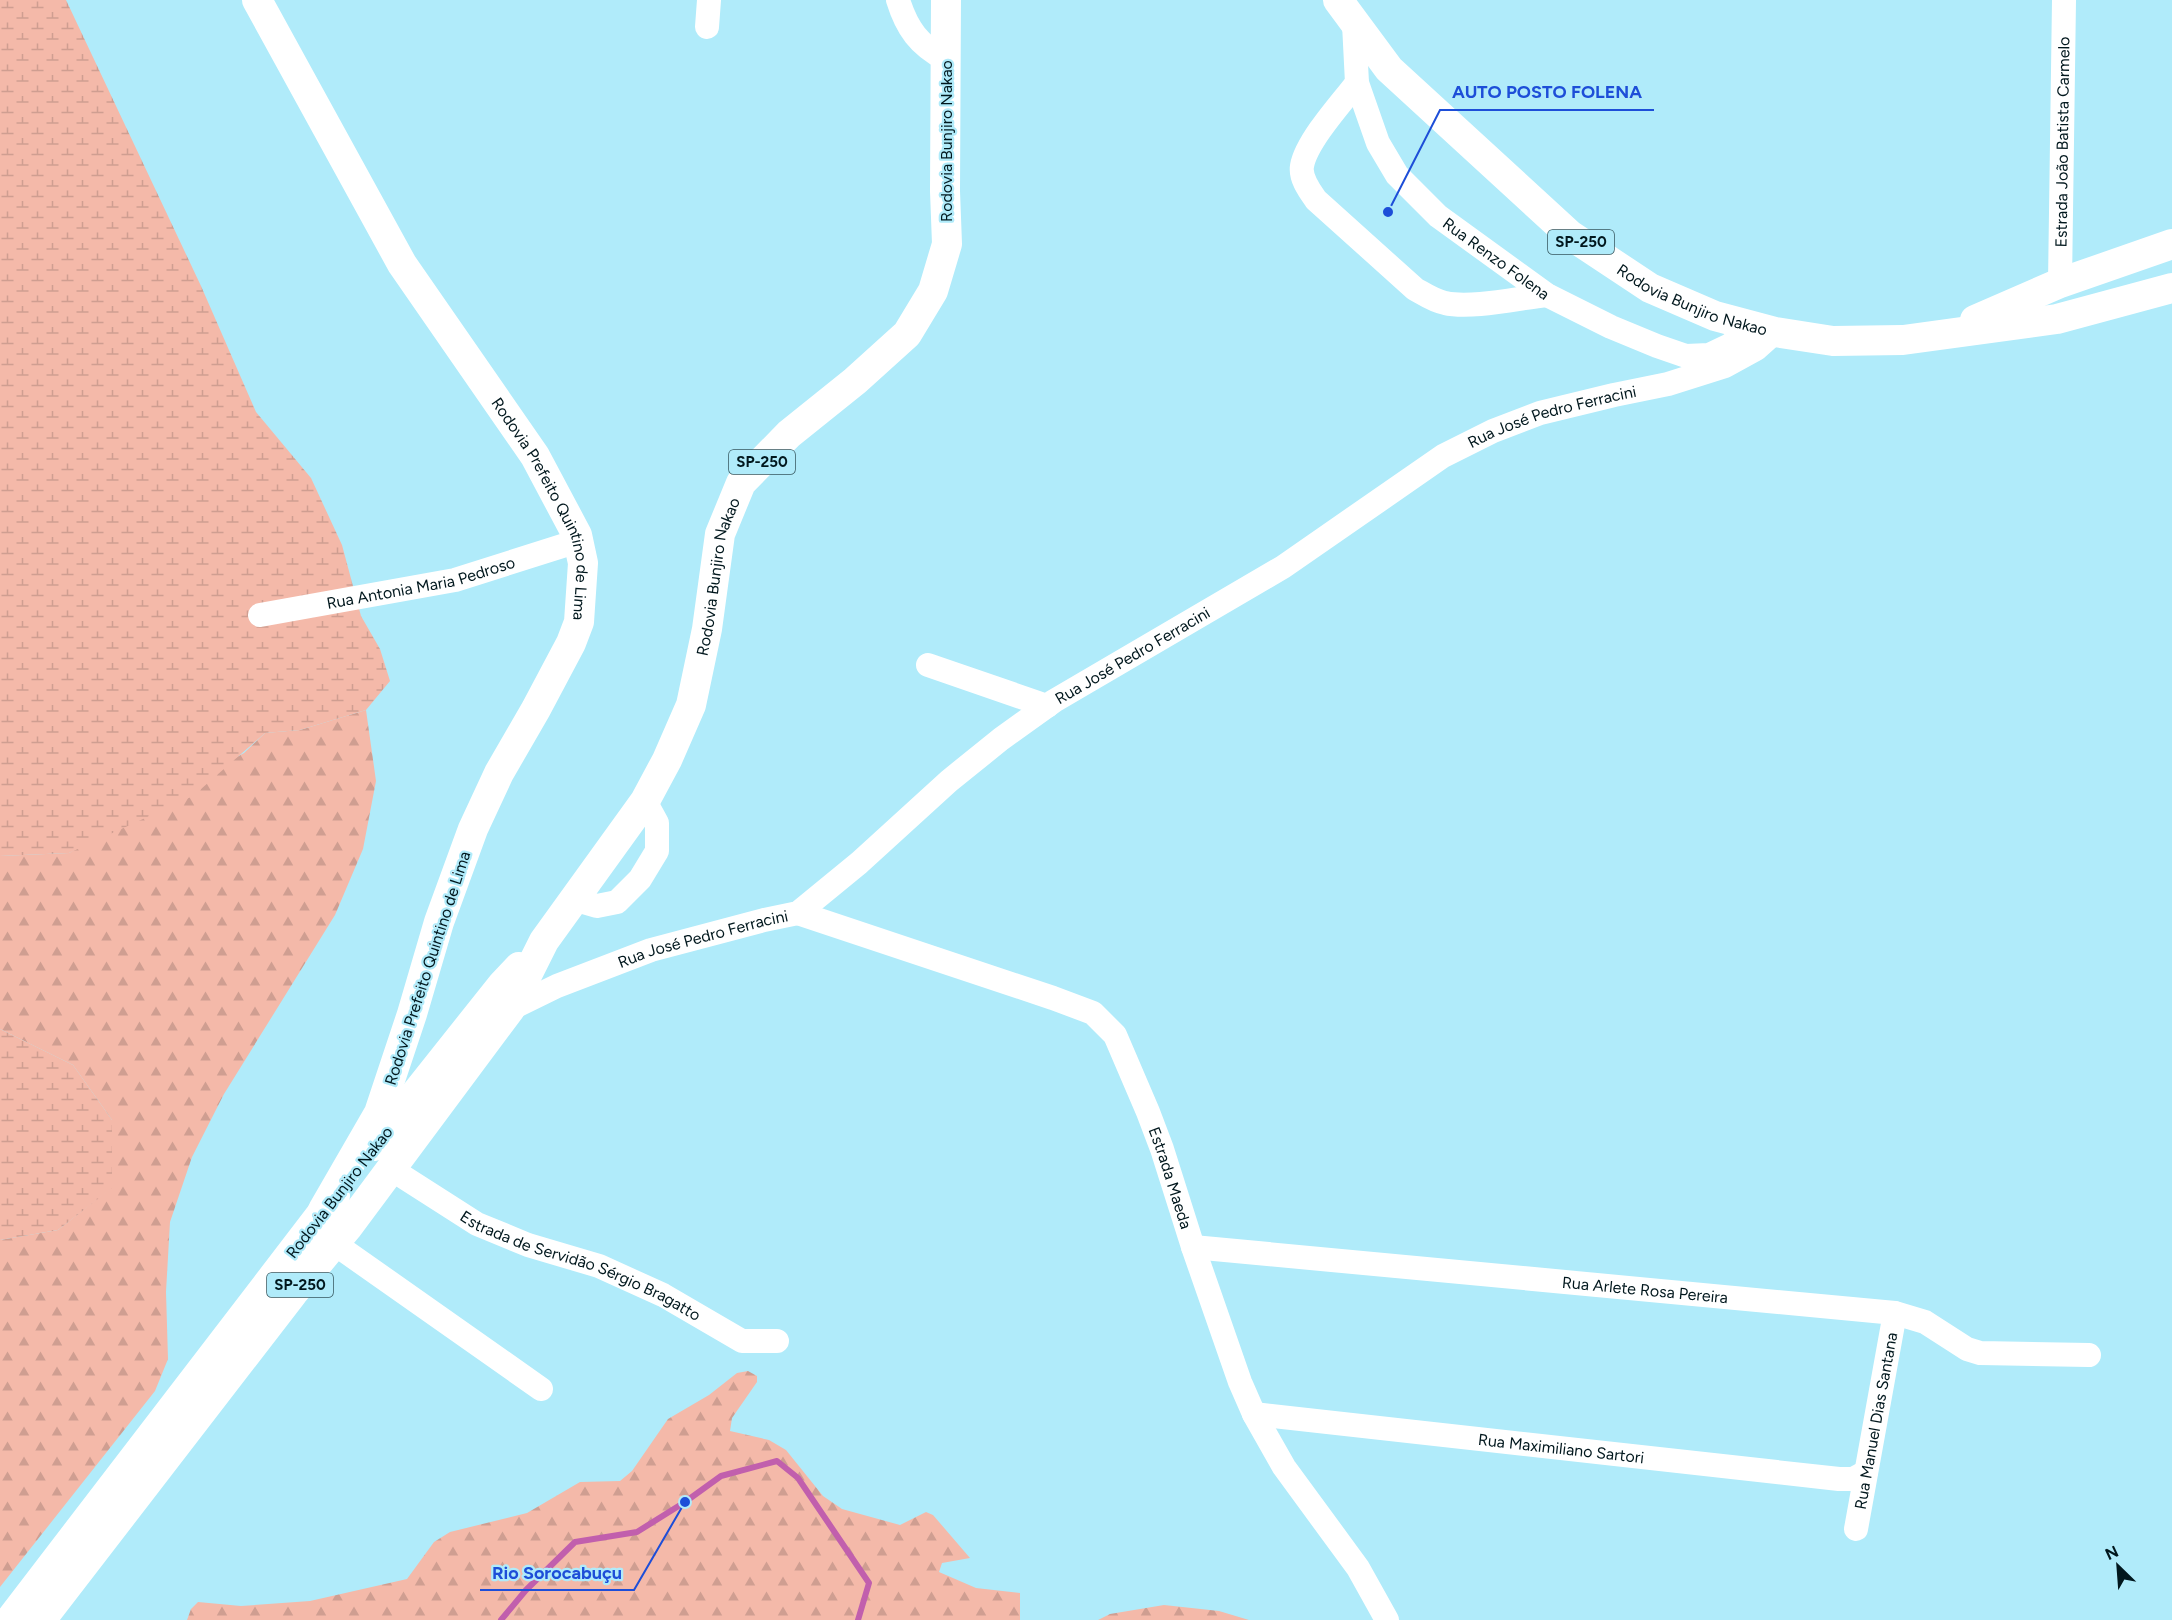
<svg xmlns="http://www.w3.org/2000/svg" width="2172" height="1620" font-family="Figtree,sans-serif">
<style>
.forest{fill:url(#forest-firs)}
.wetland{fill:url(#wetland-marsh)}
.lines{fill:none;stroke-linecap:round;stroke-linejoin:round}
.stream{stroke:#c15fad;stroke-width:6}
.minor{stroke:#fff;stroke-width:24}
.major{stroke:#fff;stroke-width:30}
.labels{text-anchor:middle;stroke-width:4.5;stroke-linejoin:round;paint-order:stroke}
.shield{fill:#b0ebfa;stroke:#36575f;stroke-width:1.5}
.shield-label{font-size:15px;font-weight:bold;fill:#01171d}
.street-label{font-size:16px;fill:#01171d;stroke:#b0ebfa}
.leader{fill:none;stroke:#1d4ed8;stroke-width:2}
.callout-dot{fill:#1d4ed8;stroke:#b0ebfa;stroke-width:2}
.callout-label{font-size:18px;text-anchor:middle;font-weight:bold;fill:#1d4ed8;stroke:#b0ebfa;stroke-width:4.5;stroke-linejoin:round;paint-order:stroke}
</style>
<defs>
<pattern id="forest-firs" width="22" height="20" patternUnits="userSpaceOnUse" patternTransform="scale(1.5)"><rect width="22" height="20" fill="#f4b9a9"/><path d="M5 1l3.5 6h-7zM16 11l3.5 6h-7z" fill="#cf9e91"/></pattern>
<pattern id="wetland-marsh" width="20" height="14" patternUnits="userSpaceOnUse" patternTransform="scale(1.5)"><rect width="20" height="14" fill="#f4b9a9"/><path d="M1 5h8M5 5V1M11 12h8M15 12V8" fill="none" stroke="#cf9e91"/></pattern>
</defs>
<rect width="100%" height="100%" fill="#b0ebfa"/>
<path class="forest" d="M366,710L376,781L363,849L335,915L224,1094L192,1157L170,1222L166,1292L168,1359L155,1391L0,1587V1240L58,1230L112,1187V1120L73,1065L0,1029V856L69,853L244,753L265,733L300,730Z
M748,1371L757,1376V1382L732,1418L730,1431L769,1440L786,1450L823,1496L842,1509L900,1525L926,1512L933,1515L970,1558L942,1563L939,1572L976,1588L1020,1593V1620H187L191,1609L198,1602L241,1606L310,1601L407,1579L434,1542L450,1532L527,1513L580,1482L620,1481L632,1471L668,1419L709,1395L737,1373Z
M1164,1605L1219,1611L1249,1620H1098L1110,1614Z"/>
<path class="wetland" d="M0,0H66L201,286L256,412L311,478L342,545L361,616L380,649L390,681L366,710L300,730L265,733L193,796L69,853L0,856Z
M0,1029L73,1065L112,1120V1188L58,1230L0,1240Z"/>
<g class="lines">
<path class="stream" d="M501,1620L526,1590L575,1542L637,1532L685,1502L721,1476L777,1461L798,1478L869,1583L858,1620"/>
<g class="minor">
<path d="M898,0C907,29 919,45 945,59"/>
<path id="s1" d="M1354,24L1357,83L1378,143L1397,175L1438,216L1547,295L1611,327L1657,346L1686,356L1709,355L1730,345L1753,326"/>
<path d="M707,27L709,0"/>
<path d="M1357,83C1341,103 1306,142 1302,166C1300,178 1309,190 1316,200L1415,289C1424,294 1434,301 1445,303C1471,309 1519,298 1547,295"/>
<path id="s2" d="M2060,283L2064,0"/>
<path id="s3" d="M260,615L455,580L578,541"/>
<path d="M928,665L1047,706"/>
<path d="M573,899L597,906L617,902L640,879L657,851V823L645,801"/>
<path id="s4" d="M798,913L1053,998L1093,1013L1115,1035L1148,1112L1162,1149L1193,1247L1240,1382L1254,1414L1284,1467L1358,1568L1387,1620"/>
<path id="s5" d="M510,1009L557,986L651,950L764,920L798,913L859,863L949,781L1001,739L1054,701L1283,567L1443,456L1493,431L1540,413L1614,395L1668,384L1725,366L1756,349L1775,332"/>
<path id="s6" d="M391,1169L477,1224L528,1245L599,1266L663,1295L742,1341H777"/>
<path d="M335,1244L541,1389"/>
<path id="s7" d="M1193,1247L1895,1313L1925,1322L1967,1349L1980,1353L2089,1355"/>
<path id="s8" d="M1254,1414L1839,1479H1853L1866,1472"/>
<path id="s9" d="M1856,1529L1895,1313"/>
</g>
<g class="major">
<path id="s10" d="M257,0L402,264L535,456L577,535L583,563L579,622L571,643L536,709L499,773L473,829L439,922L412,1014L379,1113L323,1210"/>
<path id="s11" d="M1338,0L1389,69L1570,235L1650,288L1715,316L1775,332L1833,341L1903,340L2057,319L2172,288"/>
<path d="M1975,320L2060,283L2172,244"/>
<path d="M374,1146L502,985L519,967"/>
<path d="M10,1620L335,1196"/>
<path id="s12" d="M41,1620L293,1293L347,1228L510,1009L544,941L645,801L667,760L691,705L707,629L720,534L741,483L789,434L855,381L907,334L933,291L947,244L945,191L946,0"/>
</g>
</g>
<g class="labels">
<g class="shield">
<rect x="1548" y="230" width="66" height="24" rx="4.5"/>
<rect x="729" y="450" width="66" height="24" rx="4.5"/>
<rect x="267" y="1273" width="66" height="24" rx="4.5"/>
</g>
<g class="shield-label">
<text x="1581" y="247">SP-250</text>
<text x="762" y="467">SP-250</text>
<text x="300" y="1290">SP-250</text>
</g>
<g class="street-label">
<text transform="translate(946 141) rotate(-90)" y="6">Rodovia Bunjiro Nakao</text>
<text dy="6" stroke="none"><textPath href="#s2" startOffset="141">Estrada João Batista Carmelo</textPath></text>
<text dy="6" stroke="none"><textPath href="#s1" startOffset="290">Rua Renzo Folena</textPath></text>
<text dy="6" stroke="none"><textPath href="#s11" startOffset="471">Rodovia Bunjiro Nakao</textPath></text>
<text dy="6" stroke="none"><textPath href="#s5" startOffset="1214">Rua José Pedro Ferracini</textPath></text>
<text dy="6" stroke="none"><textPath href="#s10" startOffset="588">Rodovia Prefeito Quintino de Lima</textPath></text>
<text dy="6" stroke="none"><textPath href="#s12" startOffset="1257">Rodovia Bunjiro Nakao</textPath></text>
<text dy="6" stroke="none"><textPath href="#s3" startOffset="164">Rua Antonia Maria Pedroso</textPath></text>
<text dy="6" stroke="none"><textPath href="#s5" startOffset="728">Rua José Pedro Ferracini</textPath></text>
<text dy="6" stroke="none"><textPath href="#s5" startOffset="206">Rua José Pedro Ferracini</textPath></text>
<text transform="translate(427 968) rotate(-72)" y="6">Rodovia Prefeito Quintino de Lima</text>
<text dy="6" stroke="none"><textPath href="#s4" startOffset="496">Estrada Maeda</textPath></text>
<text transform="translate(339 1192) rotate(-52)" y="6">Rodovia Bunjiro Nakao</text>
<text dy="6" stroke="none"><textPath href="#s6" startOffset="214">Estrada de Servidão Sérgio Bragatto</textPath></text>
<text dy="6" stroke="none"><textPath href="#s7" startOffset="454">Rua Arlete Rosa Pereira</textPath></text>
<text dy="6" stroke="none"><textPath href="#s9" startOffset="110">Rua Manuel Dias Santana</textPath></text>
<text dy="6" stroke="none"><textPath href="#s8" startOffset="309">Rua Maximiliano Sartori</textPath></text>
</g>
</g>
<path class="leader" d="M1388 212L1440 110H1654M685 1502L634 1590H480"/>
<g class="callout-dot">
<circle cx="1388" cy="212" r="6"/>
<circle cx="685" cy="1502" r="6"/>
</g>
<g class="callout-label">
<text x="1547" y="98">AUTO POSTO FOLENA</text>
<text x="557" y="1579">Rio Sorocabuçu</text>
</g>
<g transform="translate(2118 1566) rotate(335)" stroke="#b0ebfa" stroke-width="4.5" paint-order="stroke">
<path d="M0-4.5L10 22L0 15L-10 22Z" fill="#01171d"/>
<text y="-9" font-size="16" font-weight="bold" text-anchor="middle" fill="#01171d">N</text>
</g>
</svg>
